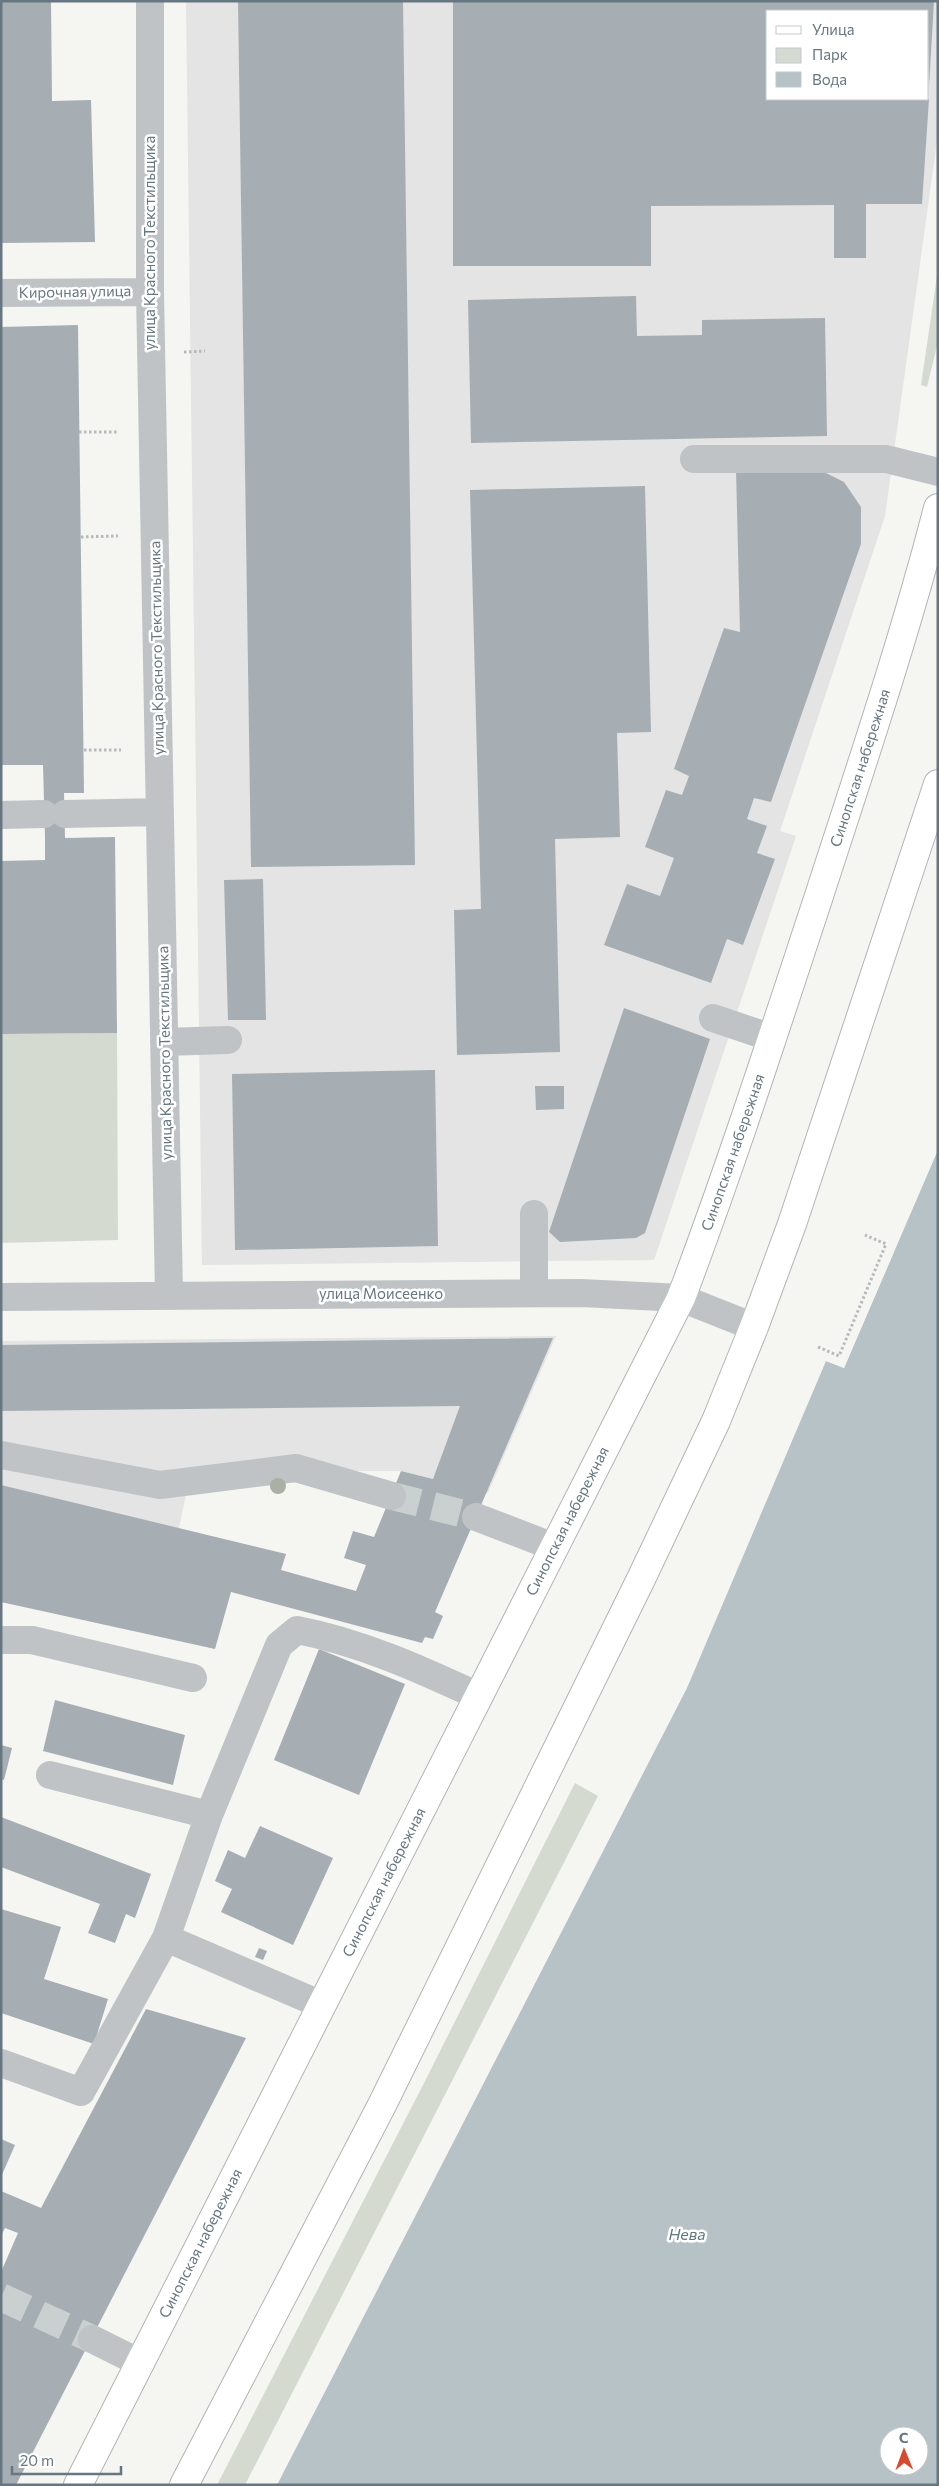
<svg xmlns="http://www.w3.org/2000/svg" width="939" height="2486" font-family="Commissioner,sans-serif">
<style>
.built{fill:#e3e4e3;fill-rule:evenodd}
.green{fill:#d5dad1}
.water{fill:#b6c2c6;fill-rule:evenodd}
.pier{fill:#f5f5f2}
.building{fill:#a6aeb3}
.lines{fill:none;stroke-linecap:round;stroke-linejoin:round}
.minor-tunnel{stroke:#cacfd0;stroke-width:28;stroke-dasharray:28 14;stroke-linecap:butt}
.major-casing{stroke:#b0b5b8;stroke-width:30}
.path{stroke:#b7babc;stroke-width:3;stroke-dasharray:2.5 2.5;stroke-linecap:butt}
.minor{stroke:#bfc3c6;stroke-width:28}
.major{stroke:#fff;stroke-width:28}
.tree{fill:#a9b1a4}
.labels{text-anchor:middle;stroke-width:5;stroke-linejoin:round;paint-order:stroke}
.street-label{font-size:15px;fill:#667781;stroke:#fff}
.water-label{font-size:16px;font-style:italic;fill:#62787f;stroke:#fff}
</style>
<rect width="100%" height="100%" fill="#f5f5f2"/>
<path class="built" d="M186,1H938V134L885,516L780,831L796,836L654,1260L202,1265ZM768,11H928V99H768Z
M556,1336L488,1493L401,1471H191L169,1575L1,1535V1341Z"/>
<path class="green" d="M938,269V342L927,387L921,385Z
M117,1033L118,1240L1,1243V1034Z
M575,1783L598,1796L245,2485H217L424,2083Z"/>
<path class="water" d="M938,1150V2485H277L687,1688L826,1361L844,1368ZM889,2436H919V2466H889Z"/>
<path class="pier" d="M891,1253L893,1254L844,1368L826,1361L827,1359L842,1365Z"/>
<path class="building" d="M1,1H51L52,101L91,100L95,242L1,243Z
M238,1H403L415,865L251,867Z
M453,1H934L929,87L928,11H768V99H929L922,204H866V258H834V205L651,206V266H453Z
M636,296L637,336L702,335V320L825,318L827,436L471,443L468,300Z
M78,325L84,793H64L65,838L115,837L117,1033L1,1034V861L45,860V838L43,765H1V327Z
M816,468L844,482L861,507V544L771,802L754,798L747,819L767,826L757,853L775,859L743,945L727,939L711,983L604,945L627,884L660,896L674,858L645,847L666,790L682,795L689,776L674,769L724,628L740,632L736,469Z
M645,486L651,732L617,733L620,837L555,839L560,1052L457,1055L454,910L481,909L470,490Z
M263,879L266,1020H228L224,880Z
M624,1008L710,1039L645,1233L636,1238L560,1242L549,1232Z
M435,1070L438,1246L235,1250L232,1074Z
M535,1086H564V1109L536,1110Z
M553,1338L435,1612L443,1616L433,1639L425,1637L422,1643L231,1592L215,1649L1,1602V1485L286,1554L281,1570L356,1591L366,1565L344,1558L353,1531L374,1537L401,1471L433,1479L460,1406L1,1411V1345Z
M319,1649L405,1684L359,1795L274,1760Z
M55,1700L185,1735L173,1785L43,1751Z
M1,1745L12,1748L4,1780L1,1779Z
M1,1817L151,1874L135,1918L126,1914L115,1943L88,1933L100,1904L1,1867Z
M260,1826L333,1858L293,1945L221,1912L232,1889L215,1881L228,1850L245,1858Z
M1,1909L61,1927L44,1979L108,1999L94,2044L1,2013Z
M259,1948L267,1951L263,1960L255,1957Z
M146,2009L246,2038L16,2485H1V2272L18,2233L5,2228L1,2236V2191L41,2208Z
M1,2139L15,2145L1,2177Z"/>
<g class="lines">
<path class="minor-tunnel" d="M392,1496L476,1517
M1,2297L92,2339"/>
<g class="major-casing">
<g id="major">
<path id="s1" d="M78,2485L681,1298C731,1166 774,1032 818,899C860,769 904,640 938,508"/>
<path d="M184,2485L382,2105L641,1579L716,1421L754,1327L792,1224L938,784"/>
</g>
</g>
<path class="path" d="M184,352L205,351
M79,432H117
M81,537L118,536
M84,750H121
M818,1347L839,1356L886,1244L865,1235"/>
<path class="minor" d="M150,1V292L169,1295
M1,293L150,292
M694,459H886L938,472
M65,814L160,812
M1,815L44,814
M713,1018L772,1038
M164,1042L228,1040
M534,1214V1293
M1,1297L581,1293L681,1298L754,1327
M1,1455L160,1485L296,1468L392,1496
M476,1517L554,1547
M1,1640H32L193,1678
M50,1775L209,1815
M322,2005L166,1938L209,1815L279,1645L297,1630C360,1642 420,1669 478,1696
M1,2063L81,2092L166,1938
M92,2339L140,2363"/>
<use href="#major" class="major"/>
</g>
<circle class="tree" cx="278" cy="1486" r="8"/>
<g class="labels">
<g class="street-label">
<text transform="translate(150 243) rotate(-90)" y="5">улица Красного Текстильщика</text>
<text transform="translate(75 292) rotate(-1)" y="5">Кирочная улица</text>
<text transform="translate(157 648) rotate(-91)" y="5">улица Красного Текстильщика</text>
<text dy="5" stroke="none"><textPath href="#s1" startOffset="1891">Синопская набережная</textPath></text>
<text transform="translate(165 1053) rotate(-91)" y="5">улица Красного Текстильщика</text>
<text dy="5" stroke="none"><textPath href="#s1" startOffset="1486">Синопская набережная</textPath></text>
<text x="381" y="1299">улица Моисеенко</text>
<text dy="5" stroke="none"><textPath href="#s1" startOffset="1081">Синопская набережная</textPath></text>
<text dy="5" stroke="none"><textPath href="#s1" startOffset="676">Синопская набережная</textPath></text>
<text dy="5" stroke="none"><textPath href="#s1" startOffset="271">Синопская набережная</textPath></text>
</g>
<g class="water-label">
<text x="687" y="2240">Нева</text>
</g>
</g>
<rect width="939" height="2486" fill="none" stroke="#667781" stroke-width="5"/>
<rect x="766" y="10" width="162" height="90" fill="#ffffff" stroke="#c2c9cd"/>
<rect x="776" y="26" width="25" height="8" fill="#ffffff" stroke="#c2c9cd"/>
<text x="812" y="35" font-size="15" fill="#667781">Улица</text>
<rect x="776" y="48" width="25" height="15" fill="#d5dad1" stroke="#c2c9cd"/>
<text x="812" y="60" font-size="15" fill="#667781">Парк</text>
<rect x="776" y="72" width="25" height="15" fill="#b6c2c6" stroke="#c2c9cd"/>
<text x="812" y="85" font-size="15" fill="#667781">Вода</text>
<g transform="translate(904 2451) rotate(359)"><circle r="24" fill="#ffffff" stroke="#c2c9cd"/>
<path d="M0-4L9 19L0 12L-9 19Z" fill="#d94b2e"/>
<text y="-8" font-size="14" font-weight="bold" text-anchor="middle" fill="#667781">С</text>
</g>
<path d="M12 2466v8h109v-8" fill="none" stroke="#667781" stroke-width="2.5"/>
<text x="20" y="2466" font-size="15" fill="#667781" stroke="#ffffff" stroke-width="4" paint-order="stroke">20 m</text>
</svg>
